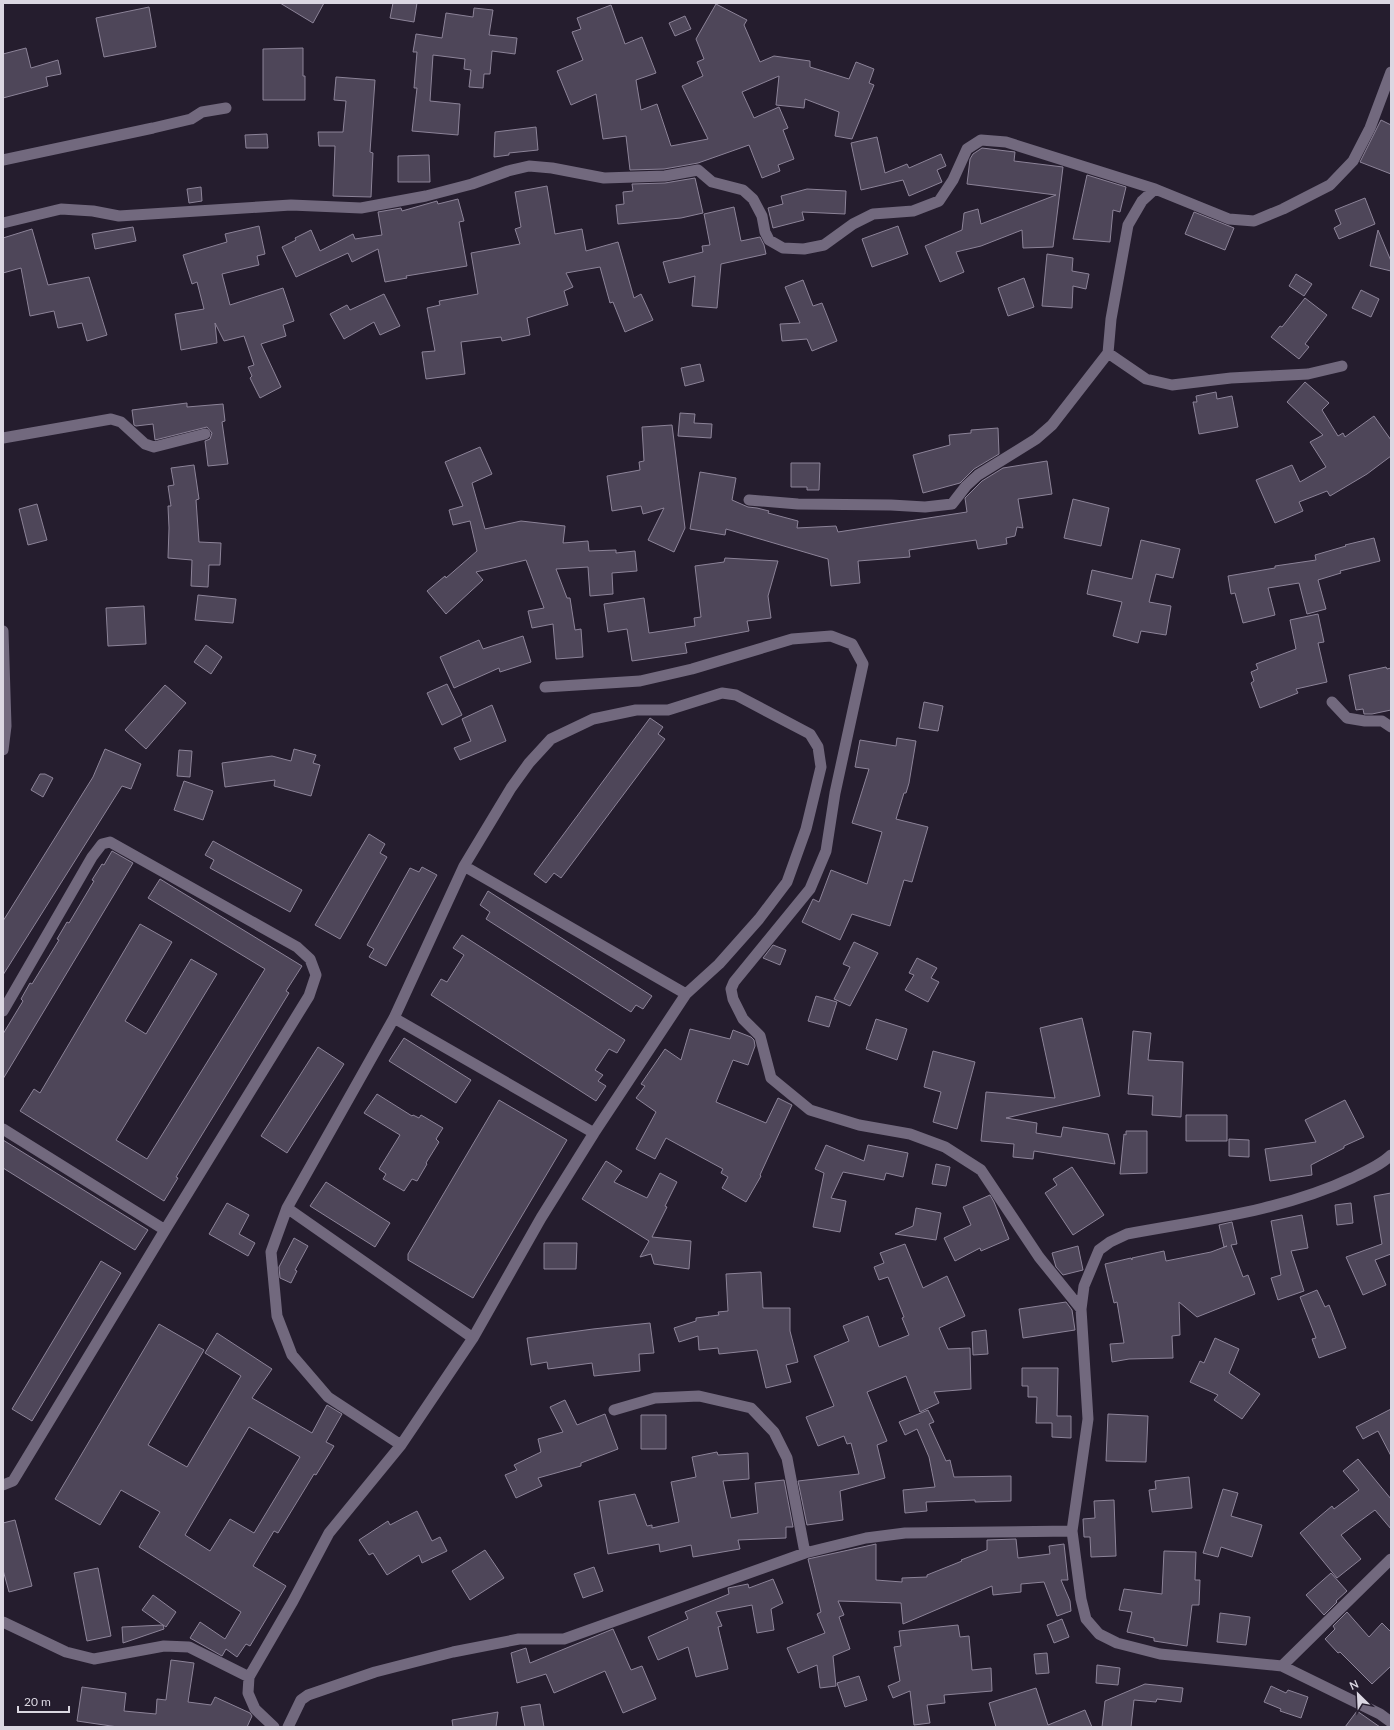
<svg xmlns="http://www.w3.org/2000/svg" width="1394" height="1730" font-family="Lato,sans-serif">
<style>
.building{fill:#4e4659;stroke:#8c8398;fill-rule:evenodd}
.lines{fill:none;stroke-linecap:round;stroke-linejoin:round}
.minor{stroke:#72697e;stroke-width:11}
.secondary{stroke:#72697e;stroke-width:11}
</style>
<rect width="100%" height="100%" fill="#251d2e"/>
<path class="building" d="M280,3H324L313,23Z
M393,3H417L414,22L390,18Z
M716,4L747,20L744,25L760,62L774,56L810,61V67L849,79L856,62L874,69L869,83L874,85L852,139L835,136L839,112L805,99L804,108L776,105L779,76L742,92L754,118L779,107L788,128L783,130L794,159L778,165L780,171L762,178L749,145L698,163L664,169L630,170L626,136L603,139L596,94L571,105L557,71L583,60L572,32L581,29L577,18L611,5L625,44L642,37L656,73L636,80L641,110L657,104L671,146L708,139L682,86L703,76L697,62L704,59L696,39Z
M149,7L156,47L104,57L96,18Z
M474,8L493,10L489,35L517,38L515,54L492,51L490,74H484L483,88L469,87L471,70L464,69L465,59L433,55L430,101L460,104L458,135L412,131L417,88H414L417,52H413L416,34L442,38L446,13L473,17Z
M685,16L691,29L675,36L669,23Z
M26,48L31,68L58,60L61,74L46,77L48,86L3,98V54Z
M303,48V76H305V100H263V49Z
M336,77L375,80L370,152L373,153L371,197L333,196L335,146H319L318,132H343L346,101L334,100Z
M1381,120L1391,125V174L1360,162Z
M536,127L538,150L509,153V155L494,157L495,132Z
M267,134L268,148H246L245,135Z
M877,137L885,173L907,164L909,168L941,154L946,166L937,170L942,182L909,196L903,180L861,190L851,143Z
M982,148L1015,152L1014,161L1063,167L1053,247L1023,248L1022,230L981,246L956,252L964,272L940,282L925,246L962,230L964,213L978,209L981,224L1056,195L967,184L970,159L973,154Z
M429,155L430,182H398V156Z
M1087,175L1126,187L1120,212L1113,210L1110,242L1073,239Z
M695,178L703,213L681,218L618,224L616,205L624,204L623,192L633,191L632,184L665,183Z
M547,186L555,234L582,229L586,251L618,242L634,298L641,294L653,320L625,332L613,302L610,303L600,267L566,273L573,287L564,291L568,305L527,318L530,335L502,341L501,337L461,342L465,374L426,379L422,352L435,351L427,308L440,305L439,301L478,294L471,253L520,244L515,229L521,227L515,192Z
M201,187L202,201L189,203L187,189Z
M807,189L846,191L845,214L802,212L804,220L773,228L768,208L783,204L781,196Z
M1365,198L1375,224L1339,239L1334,228L1341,224L1335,210Z
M458,199L464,221L459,222L467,266L406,276L407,278L385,282L378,249L352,262L348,253L296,277L282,247L296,240L295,238L311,230L320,251L353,234L355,239L382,235L378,212L401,208L402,211L437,201L438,204Z
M734,207L741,241L760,237L764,245L766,254L721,264L717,308L692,306L695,276L669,283L663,262L703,252L702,246L710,245L704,214Z
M1194,212L1234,228L1225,250L1185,234Z
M259,226L265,254L257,256L259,265L222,274L230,305L283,288L294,321L283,325L286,336L261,344L281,387L260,398L250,378L252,376L248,367L254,365L244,336L224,341L215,323L217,343L181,350L175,314L204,309L197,282L192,284L183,255L227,242L225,234Z
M898,226L908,254L872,267L862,239Z
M133,227L136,241L95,249L92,234Z
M32,229L48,285L89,277L107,335L87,341L82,323L58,328L54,311L30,316L21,268L3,273V238Z
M1378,230L1391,261V271L1370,266Z
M1047,254L1073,258L1072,271L1089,274L1086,289L1073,286L1072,308L1042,306Z
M1296,274L1312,284L1304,296L1289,286Z
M1024,278L1034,307L1008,316L998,288Z
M803,280L813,306L822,303L837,341L812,351L807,339L782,341L780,324L800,323L785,287Z
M1361,290L1379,299L1371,317L1352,308Z
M384,294L400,326L380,335L374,322L344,339L330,314L347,305L350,310Z
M1305,298L1327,315L1305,344L1309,347L1299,359L1271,337L1280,326L1282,327Z
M700,364L704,381L685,386L681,368Z
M1305,382L1329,403L1322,410L1338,436L1343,433L1345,437L1374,416L1391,440V456L1367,474L1330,496L1327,491L1299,502L1303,511L1275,523L1256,480L1292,465L1300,482L1326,467L1310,442L1323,435L1287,402Z
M1216,392L1217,399L1232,396L1238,427L1199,434L1193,402H1197L1196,396Z
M187,403V407L223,404L225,421L222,422L228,464L208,466L205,441L210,439L212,433L207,427L155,440L153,424L136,426L134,425L132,410Z
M680,413L695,414L694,423L712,424L711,438L678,436Z
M672,425L685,528L674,552L648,540L664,508L643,514L641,506L612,511L607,476L640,470L639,462L644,461L642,427Z
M998,428L999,454L974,469L960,483L923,493L913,455L950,445L949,435L971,433V430Z
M480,447L492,474L472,483L485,529L521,521L565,526L563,543L588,541L589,551L616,550V553L635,551L637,571L612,573L613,594L590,596L588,567L556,569L567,598H570L575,630L581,629L583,657L556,659L553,624L532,628L528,611L544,608L526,560L476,572L483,580L446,614L427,591L445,576L446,578L477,551L470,521L453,525L449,510L463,506L445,462Z
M1047,461L1052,494L1018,499L1023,528L1017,527L1015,536L1006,538L1007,544L978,549L976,540L909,550L910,557L858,561L860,583L831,586L828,559L726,529L725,535L690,529L700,472L736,478L732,500L748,507L757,508L769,511L768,513L798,521L797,528L836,526L838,532L967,512L965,498L982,481L1003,468Z
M791,463H820L819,490H807V487H791Z
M194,465L199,499L196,500L199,542L221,543L220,565H209L208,587L191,586L192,560L168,558L169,528L168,506H171L168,486L174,485L171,468Z
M1073,499L1109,508L1101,546L1064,538Z
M37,504L47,540L28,545L19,509Z
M1374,538L1380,561L1340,571L1341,573L1318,580L1326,609L1307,614L1299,583L1268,588L1275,615L1243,623L1235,593L1231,594L1228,576L1275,568V566L1316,560L1315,555L1346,546L1345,545Z
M1141,540L1180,549L1173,578L1156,574L1149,602L1171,606L1166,635L1141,631L1138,643L1113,636L1122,602L1087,594L1092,570L1132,579Z
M725,558L778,561L768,596L771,618L747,621L749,631L685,643L687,653L632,661L627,629L608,632L604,604L644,598L649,633L695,626L694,618L701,617L695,566L724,562Z
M198,595L236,599L233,623L195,620Z
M144,606L146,644L108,646L106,608Z
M1318,614L1324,642L1318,643L1327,682L1296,689L1298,693L1260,708L1251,683L1254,681L1251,672L1258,669L1256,664L1296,649L1290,620Z
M523,636L531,662L500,672L499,668L454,688L440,657L479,640L483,649Z
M206,645L222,657L211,674L194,662Z
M1386,667L1387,669L1391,668V710L1372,714H1364L1363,709L1356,710L1349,675Z
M447,684L462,715L442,725L427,693Z
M165,685L186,703L146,749L125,730Z
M924,702L943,706L938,731L919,728Z
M492,705L506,741L460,760L454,748L471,741L462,719Z
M650,718L663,727L658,734L665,739L561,878L554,873L546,883L534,874Z
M897,738L916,741L909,783L906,793H904L896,819L928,827L912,882L904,880L890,926L852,914L840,940L802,922L813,899L819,902L831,870L867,884L882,832L852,823L869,769L855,767L860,740L896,746Z
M105,749L141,764L131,789L122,786L3,975V921L93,777Z
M294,749L316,755L313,763L320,765L311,796L274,786L275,780L225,787L222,763L272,756L291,761Z
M179,750L192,751L190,777L177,776Z
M40,774H45L53,778L43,797L31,790Z
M184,781L213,791L203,820L174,810Z
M369,834L385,844L380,853L387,857L340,939L315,925Z
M213,841L302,890L290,912L210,868L214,860L205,855Z
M112,851L133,863L3,1079V1034L23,1001L21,999L30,983L32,984L59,940L57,939L67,922L69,923L94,881L92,880L102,864L104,865Z
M422,867L437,875L386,966L369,957L374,949L367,945L410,868L419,872Z
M160,879L302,966L286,991L289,993L176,1177L178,1178L164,1201L20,1111L34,1089L40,1093L140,924L172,942L125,1021L146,1034L191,959L217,974L116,1140L147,1159L265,969L148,898Z
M488,891L652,996L643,1009L636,1005L631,1012L486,919L490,912L480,905Z
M462,935L625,1040L617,1053L609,1049L595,1070L603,1075L598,1081L606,1086L596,1101L431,995L441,979L447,982L464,955L453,948Z
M854,942L878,953L850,1006L834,999L850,967L843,964Z
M773,945L786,950L780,965L763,958Z
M917,958L937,968L931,978L939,982L928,1002L905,990L914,975L909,973Z
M816,996L837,1002L829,1027L808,1021Z
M1082,1018L1100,1096L1006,1118L1037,1123L1036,1133L1061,1137L1063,1127L1108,1134L1115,1164L1034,1151L1033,1159L1013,1157L1014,1144L981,1141L986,1092L1055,1098L1040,1028Z
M876,1019L907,1029L897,1060L866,1049Z
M690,1029L730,1039L733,1030L751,1037L754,1040L755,1046L748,1065L733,1060L716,1102L766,1123L778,1098L792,1105L760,1175L761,1176L746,1202L722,1188L728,1177L721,1173L723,1169L666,1138L655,1159L636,1149L656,1112L636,1098L645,1086L641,1084L665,1049L681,1060Z
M1133,1031L1151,1033L1148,1060L1183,1062L1181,1117L1152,1115L1153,1096L1128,1094Z
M404,1038L471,1080L456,1103L389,1061Z
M318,1047L344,1064L287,1153L261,1136Z
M933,1051L975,1062L957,1129L933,1122L941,1092L924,1087Z
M377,1094L412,1116L413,1115L419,1118L421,1115L443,1128L436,1139L439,1142L426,1163L427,1164L417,1181L412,1179L404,1191L383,1179L386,1174L379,1169L400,1135L364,1113Z
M499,1100L567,1140L473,1298L408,1260V1254Z
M1345,1100L1364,1137L1344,1146V1148L1311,1165L1312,1175L1270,1181L1265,1149L1316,1142L1305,1120Z
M1186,1115H1227V1141H1186Z
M1126,1131H1147V1173L1120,1174L1124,1134L1126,1135Z
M1229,1139L1249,1140V1157L1229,1156Z
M3,1140L148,1230L135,1250L3,1168Z
M826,1145L864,1161L868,1145L908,1153L903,1177L886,1173L884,1180L843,1172L831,1198L846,1201L840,1232L813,1227L824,1173L815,1169Z
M606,1161L622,1171L614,1182L647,1198L660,1173L677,1182L665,1206L667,1207L652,1237L691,1241L689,1269L654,1264L651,1254L640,1257L649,1241L582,1199Z
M936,1164L950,1167L946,1186L932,1184Z
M1072,1167L1104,1215L1073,1235L1045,1193L1057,1185L1053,1179Z
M326,1182L390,1223L375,1247L310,1206Z
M1391,1193V1254L1375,1260L1386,1285L1363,1295L1346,1257L1382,1244L1374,1196Z
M990,1195L994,1202L1009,1239L981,1251L980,1248L955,1261L944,1238L971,1225L963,1207Z
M227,1203L249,1215L239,1234L255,1243L248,1256L209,1234Z
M1351,1203L1353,1223L1337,1225L1335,1205Z
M916,1208L941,1213L936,1240L895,1234L913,1226Z
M1302,1215L1308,1248L1291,1251L1304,1291L1278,1300L1271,1278L1281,1275L1271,1221Z
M1232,1222L1237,1244L1231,1245L1243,1277L1248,1275L1255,1294L1197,1317L1179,1302L1180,1335L1172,1336L1173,1358L1129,1359L1112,1362L1110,1344L1124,1343L1117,1302L1114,1303L1105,1264L1131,1258L1132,1260V1258L1164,1251L1166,1261L1211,1252L1227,1246L1224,1247L1219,1225Z
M294,1238L308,1246L295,1270L297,1271L291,1283L280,1278L279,1267Z
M544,1243H577L576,1269H544Z
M905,1244L923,1288L947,1276L965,1316L939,1328L948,1349L970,1348L971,1389L934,1392L939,1403L920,1412L906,1376L867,1392L887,1441L877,1445L885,1478L840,1491L843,1520L807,1525L798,1481L859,1474L851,1443L847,1444L844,1436L818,1446L806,1417L834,1406L814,1356L849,1341L843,1326L868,1316L879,1347L909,1335L902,1318L904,1317L888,1277L879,1280L874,1267L884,1263L880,1253Z
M1078,1246L1083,1270L1063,1275L1056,1267L1052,1253Z
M101,1261L121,1273L32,1421L12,1409Z
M761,1272L763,1308H790V1331L798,1362L786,1365L791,1382L766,1388L757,1350L719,1354L718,1348L699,1350L698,1336L679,1342L674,1328L696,1321V1318L719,1315L718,1312L728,1311L726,1274Z
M1317,1290L1325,1307L1329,1305L1346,1348L1319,1358L1312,1339L1316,1338L1300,1297Z
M1066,1302L1072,1310L1075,1330L1023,1338L1019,1309Z
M650,1323L654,1353L639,1354L640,1371L594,1376L592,1363L548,1369L547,1362L531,1365L527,1338L593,1329Z
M159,1324L204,1350L148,1445L187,1467L241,1376L205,1353L217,1333L272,1369L252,1398L312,1433L327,1405L342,1414L326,1442L334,1446L316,1475L314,1474L278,1533L274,1531L253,1566L286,1586L250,1646L246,1644L237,1657L226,1649L222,1656L190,1638L200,1622L225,1639L241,1612L139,1547L160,1512L121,1490L100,1525L55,1499ZM249,1427L300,1457L254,1533L230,1519L210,1551L185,1535Z
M986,1330L988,1354L973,1355L972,1332Z
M1215,1338L1239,1349L1229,1373L1260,1394L1242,1419L1214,1400L1218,1395L1190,1382L1200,1361L1204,1363Z
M1022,1368H1058L1057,1416H1071V1438L1052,1437V1423H1036L1037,1397H1028V1386H1022Z
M565,1400L577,1425L605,1414L618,1449L581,1463V1466L538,1478L542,1486L516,1498L505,1475L517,1470L514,1465L541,1452L538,1439L563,1432L550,1407Z
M1391,1409V1456L1378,1431L1363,1439L1356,1427Z
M928,1410L934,1422L929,1424L946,1461L950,1460L954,1477L1011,1476V1501L975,1502V1500L926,1502L927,1511L905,1513L903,1490L935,1487L929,1457L917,1429L905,1435L899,1422Z
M1108,1414L1148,1416L1146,1462L1106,1461Z
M641,1415H666V1449H641Z
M717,1452L718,1455L748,1453L749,1479L723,1481L731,1518L758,1513L755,1483L784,1480L793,1527H786V1538L738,1540L740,1549L693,1557L691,1545L660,1552L659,1544L608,1554L599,1501L635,1494L647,1526L652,1525V1528L679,1522L671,1482L696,1477L692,1457Z
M1358,1459L1391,1499V1529L1375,1510L1341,1535L1361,1559L1337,1578L1300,1533L1332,1506L1334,1509L1359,1490L1343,1471Z
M1189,1477L1192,1508L1152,1512L1149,1490L1156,1489L1155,1481Z
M1223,1489L1238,1493L1231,1516L1262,1525L1252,1557L1221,1547L1218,1557L1203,1553Z
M1114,1500L1116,1556L1091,1557L1090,1537H1084L1083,1519L1095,1518L1094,1501Z
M417,1511L432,1541L440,1537L447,1551L422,1563L419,1555L387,1575L373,1553L369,1555L359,1540L388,1521L390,1525Z
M15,1520L32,1586L9,1592L3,1570V1523Z
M1016,1539L1018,1558L1050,1554L1049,1546L1064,1544L1068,1580H1061L1070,1601L1071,1611L1057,1616L1044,1582L1021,1584V1592L993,1595L992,1586L903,1624L901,1603L838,1601L844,1615L839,1617L850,1649L833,1656L836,1686L820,1688L817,1665L798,1673L787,1648L825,1633L817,1614L821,1612L808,1559L876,1544V1580L902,1582V1578L927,1577V1575L962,1561L961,1560L987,1550V1540Z
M485,1550L504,1578L470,1600L452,1571Z
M1164,1551L1196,1552L1195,1580H1200L1199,1605H1192L1187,1646L1154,1641V1638L1127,1632L1132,1612L1119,1610L1124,1589L1162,1594Z
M594,1567L603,1591L583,1598L574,1574Z
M98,1568L111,1636L87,1641L74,1573Z
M1331,1573L1347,1591L1336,1601L1337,1602L1324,1615L1306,1595Z
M773,1579L783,1603L771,1609L774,1630L757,1633L752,1605L716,1612L722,1626L718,1627L728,1669L696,1677L688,1647L658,1660L648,1637L688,1619L685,1612L729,1594L728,1588L748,1584L749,1588Z
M153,1595L176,1612L166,1627L163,1625L164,1629L123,1643L122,1627L163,1625L142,1610Z
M1347,1612L1369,1637L1382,1623L1391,1632V1666L1372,1684L1340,1652L1338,1653L1325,1639L1335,1629L1333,1626Z
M1220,1613L1250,1617L1246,1645L1217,1642Z
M1062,1619L1069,1637L1054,1643L1047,1625Z
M958,1625L960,1637L969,1636L972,1670L991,1668L992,1691L944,1695L945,1703L927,1705L930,1723L914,1725L910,1691L893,1698L888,1686L900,1681L894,1647L901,1646L899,1631Z
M613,1629L631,1670L642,1666L656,1699L623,1713L605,1671L554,1693L546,1674L517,1683L511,1653L526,1648L530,1663Z
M1047,1653L1049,1673L1036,1674L1034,1654Z
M171,1660L194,1663L188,1702L211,1705L215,1697L250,1713L252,1716L247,1727H118L77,1721L82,1687L126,1693L124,1711L156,1714L157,1699L166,1700Z
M1097,1665L1120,1668L1118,1685L1096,1683Z
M859,1676L867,1700L845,1707L837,1683Z
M1145,1684L1183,1688L1181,1702L1157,1699L1156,1702L1134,1700L1131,1727H1102L1105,1701Z
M1271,1686L1286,1693L1288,1690L1308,1697L1301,1718L1280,1711L1281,1709L1264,1702Z
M1036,1688L1048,1725L1085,1710L1092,1727H996L989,1703Z
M540,1704L544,1727H525L521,1707Z
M1357,1711L1380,1727H1345Z
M498,1712L496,1727H453L452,1720Z"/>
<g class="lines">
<path class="minor" d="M3,160L153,128L191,119L202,112L226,108
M3,223L61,209L93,211L119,216L291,205L361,208L426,196L472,184L508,171L529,166L552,168L604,178L665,176L698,170L712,182L743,190L753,199L762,216L765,232L769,240L783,248L804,249L824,245L853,224L873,214L913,211L939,201L953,180L967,149L981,140L1006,142L1155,189L1229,219L1254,221L1283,209L1330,185L1353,161L1370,128L1391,72
M1108,353L1146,379L1172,385L1231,378L1308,374L1342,366
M3,438L111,419L121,422L145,444L154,447L205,434
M749,500L798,504L891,505L925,507L952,504L966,486L978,475L1036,439L1052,425L1108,353L1111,319L1128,225L1142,201L1155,189
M545,687L640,681L692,669L792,639L831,636L852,644L863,664L835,793L826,851L810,889L734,982L731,989L733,999L743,1019L760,1036L771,1078L810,1110L859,1125L910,1134L945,1147L981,1170L1039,1257L1081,1309
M1332,702L1347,718L1365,721H1382L1391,727
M464,866L686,994
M3,1011L92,857L102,844L110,842L297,947L310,959L316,975L309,996L165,1230L13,1481L3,1485
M394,1018L594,1133
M3,1129L165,1230
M1391,1155C1381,1165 1365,1172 1352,1178C1282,1211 1202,1220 1127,1234L1110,1242L1099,1250L1084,1286L1081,1309L1088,1419L1072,1531L1081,1599L1086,1619L1099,1634L1117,1643L1160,1654L1282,1666L1380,1714L1391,1722
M287,1208L473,1338
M614,1410L655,1398L699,1396L751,1408L774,1432L787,1458L805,1553
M3,1622L66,1652L94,1659L164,1646L189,1647L249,1677
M1282,1666L1391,1559
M274,1727L255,1709L248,1693L249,1677L293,1601L329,1533L401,1445L473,1338L541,1218L594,1133L686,994L719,964L759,919L787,882L806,829L821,767L818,747L810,734L736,695L722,693L668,710H636L593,719L551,739L529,763L511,788L464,866L394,1018L287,1208L271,1252L277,1316L292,1355L328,1397L401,1445
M288,1727L301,1700L308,1695L375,1672L453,1652L519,1639H564L805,1553L866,1538L905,1533L1072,1531"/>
<path class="secondary" d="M3,631L6,726L3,750"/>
</g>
<rect width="1394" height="1730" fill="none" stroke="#dbd7e2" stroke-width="8"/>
<g transform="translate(1358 1694) rotate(336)" stroke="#251d2e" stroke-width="3" paint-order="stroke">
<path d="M0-3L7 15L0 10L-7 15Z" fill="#dbd7e2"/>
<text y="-6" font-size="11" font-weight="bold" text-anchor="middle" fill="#dbd7e2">N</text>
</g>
<path d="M18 1706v6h51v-6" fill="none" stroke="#dbd7e2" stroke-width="2"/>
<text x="24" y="1706" font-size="12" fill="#dbd7e2" stroke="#251d2e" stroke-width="3" paint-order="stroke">20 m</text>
</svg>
